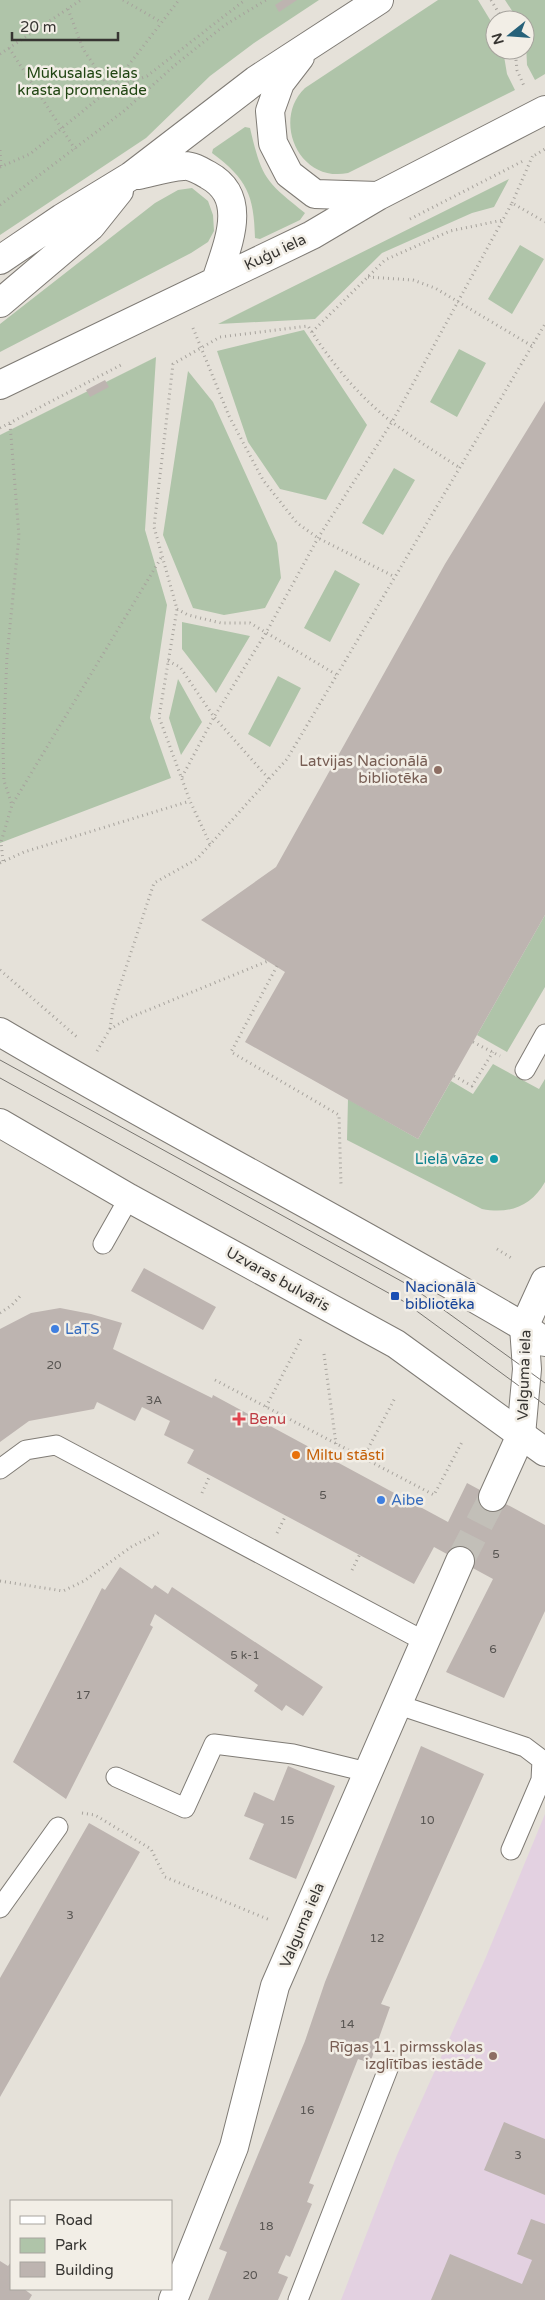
<svg xmlns="http://www.w3.org/2000/svg" width="545" height="2300" font-family="'Varela Round',sans-serif">
<style>
.education{fill:#e3d1e1}
.green{fill:#afc4a9}
.building{fill:#bdb4b0}
.lines{fill:none;stroke-linecap:round;stroke-linejoin:round}
.minor-tunnel{stroke:#c2bfb8;stroke-width:28;stroke-dasharray:28 14;stroke-linecap:butt}
.service-casing{stroke:#7f7b75;stroke-width:21}
.minor-casing{stroke:#7f7b75;stroke-width:30}
.tertiary-casing{stroke:#7f7b75;stroke-width:30}
.secondary-casing{stroke:#7f7b75;stroke-width:30}
.path{stroke:#a7a39d;stroke-width:3;stroke-dasharray:1 4;stroke-linecap:butt}
.service{stroke:#fff;stroke-width:19}
.minor{stroke:#fff;stroke-width:28}
.tertiary{stroke:#fff;stroke-width:28}
.secondary{stroke:#fff;stroke-width:28}
.tram{stroke:#787570;stroke-width:1}
.education-dot{fill:#8d6e63;stroke:#f2eee6;stroke-width:2}
.culture-dot{fill:#0f9aa8;stroke:#f2eee6;stroke-width:2}
.transit-dot{fill:#1a4fb4;stroke:#f2eee6;stroke-width:2}
.shop-dot{fill:#3f7fe0;stroke:#f2eee6;stroke-width:2}
.health-dot{fill:#e0444e;stroke:#f2eee6;stroke-width:2}
.food-dot{fill:#e8710a;stroke:#f2eee6;stroke-width:2}
.labels{text-anchor:middle;stroke-width:5;stroke-linejoin:round;paint-order:stroke}
.number-label{font-size:12px;fill:#585552}
.park-label{font-size:15px;fill:#204512;stroke:#f2eee6}
.street-label{font-size:15px;fill:#373532;stroke:#f2eee6}
.education-label{font-size:15px;fill:#785e54;stroke:#f2eee6;text-anchor:end}
.culture-label{font-size:15px;fill:#0d838f;stroke:#f2eee6;text-anchor:end}
.transit-label{font-size:15px;fill:#164399;stroke:#f2eee6;text-anchor:start}
.shop-label{font-size:15px;fill:#366cbe;stroke:#f2eee6;text-anchor:start}
.health-label{font-size:15px;fill:#be3a42;stroke:#f2eee6;text-anchor:start}
.food-label{font-size:15px;fill:#c56008;stroke:#f2eee6;text-anchor:start}
</style>
<rect width="100%" height="100%" fill="#e5e1d9"/>
<path class="education" d="M545,1814V2300H341L397,2155L486,1957Z"/>
<path class="green" d="M0,0H319L254,43L210,76L146,138L0,235Z
M438,0H478L495,28V50H503L507,74L515,90L348,173C298,183 272,119 305,88Z
M505,0H545V74L535,80L527,65L525,20H518Z
M245,127L250,128C262,179 265,181 305,213L300,220L260,239L255,238C254,195 247,179 212,153L213,149Z
M509,179L494,207L472,213L382,253L315,319L218,324Z
M192,188L208,201L213,215L214,231L208,242L191,253L0,352V324L155,203L178,190Z
M520,245L544,259L512,314L488,299Z
M304,330L367,425L326,500L280,489L248,442L217,351Z
M459,349L486,363L457,417L430,402Z
M156,357L145,530L167,605L150,718L171,778L0,843V435Z
M188,371L213,402L277,543L281,578L265,608L224,615L193,608L163,535Z
M394,468L415,480L383,535L362,523Z
M335,570L360,584L330,642L304,628Z
M182,622L250,636L216,693L182,649Z
M278,676L301,688L270,747L248,734Z
M178,679L202,722L181,755L169,718Z
M545,915V987L507,1052L477,1035Z
M493,1064L539,1089L545,1079V1182C531,1207 509,1214 482,1209L347,1140L348,1099L418,1139L451,1081L473,1094Z"/>
<path class="building" d="M283,0H297L279,12L275,5Z
M105,380L109,387L90,397L86,390Z
M545,401V915L418,1139L245,1042L285,972L201,920L276,867L445,564Z
M144,1268L216,1307L203,1330L131,1291Z
M60,1308L91,1314L122,1323L113,1349L212,1398L213,1395L448,1522L467,1483L545,1525V1611L504,1698L446,1672L493,1579L434,1547L414,1584L187,1463L194,1450L164,1435L170,1421L142,1407L135,1421L97,1402L94,1409L29,1421L0,1442V1329L31,1313Z
M120,1567L152,1589L155,1585L168,1594L172,1587L323,1687L303,1716L286,1705L282,1711L254,1691L258,1685L155,1614L150,1625L153,1627L66,1799L13,1762L102,1588L105,1590Z
M421,1746L484,1774L381,2004L390,2007L370,2063L358,2059L309,2183L314,2185L307,2202L312,2204L290,2257L286,2255L278,2273L288,2277L278,2300H208L227,2252L219,2249L305,2041L325,1982Z
M288,1766L335,1786L296,1879L249,1859L264,1824L244,1816L254,1792L274,1801Z
M89,1823L140,1852L0,2097V1978Z
M504,2122L545,2139V2195L484,2170Z
M531,2219L545,2224V2300H431L450,2254L522,2284L532,2260L517,2254Z
M0,2261L8,2266L11,2262V2289H24L32,2295L29,2300H0Z"/>
<g class="lines">
<path class="minor-tunnel" d="M460,1561L493,1497"/>
<g class="service-casing">
<path id="service" d="M525,1070L545,1034
M103,1244L129,1198
M0,1469L26,1450L56,1445L424,1641
M396,1704L525,1747L542,1760L541,1780L511,1850
M116,1777L185,1808L214,1744L293,1754L367,1772
M0,1908L58,1827
M298,2300L388,2069"/>
</g>
<g class="minor-casing">
<path id="minor" d="M493,1497L521,1435
M173,2300L234,2147L275,1986L460,1561"/>
</g>
<g class="tertiary-casing">
<path id="tertiary" d="M521,1435L527,1369L524,1327L545,1281"/>
</g>
<g class="secondary-casing">
<path id="secondary" d="M300,57L280,83L270,111L273,143L289,174L315,194L378,196
M138,175C152,172 168,167 183,166C191,165 201,171 208,175C250,198 227,245 216,281
M0,260L62,218L131,176L256,80L379,0
M0,303L91,226L119,191
M0,385L312,235L378,196L545,110
M0,1032C173,1134 351,1225 524,1327L545,1342
M0,1123L129,1198L396,1344L545,1452"/>
</g>
<path class="path" d="M123,0L161,22
M491,0L503,20
M68,9L83,49L110,89L147,76L245,0
M9,48L75,149
M515,50L517,70L524,86
M0,54L81,0
M0,150L1,167
M535,155L545,149
M0,167L30,154L110,89L179,0
M512,203L533,155
M0,205L124,111L175,65L225,25L266,0
M410,219L525,160
M368,277L413,280L435,288L532,346
M193,328L229,416L263,480L297,523L318,538L395,577
M312,332L385,260L450,231L503,220
M10,424L19,536L7,656L3,748L4,781L12,805
M0,428L121,365
M177,609L188,615L221,623H250L337,675
M168,661L180,667L214,717L269,779
M182,777L214,717L267,631L318,538L392,422L512,203L545,222
M210,844L190,801L159,717L177,609L154,527L173,364L220,337L308,326C330,361 359,397 392,422C413,438 437,453 460,468
M3,861L1,842L12,805L161,558
M0,863L24,852L190,801
M277,966L231,1052L339,1115L341,1185
M0,970L77,1037
M110,1029L113,1007L154,883L197,859L287,759L545,324
M473,1042L500,1056
M97,1051L110,1029L131,1017L268,961
M454,1076L472,1086L493,1052
M497,1249L513,1259
M0,1313L12,1305L22,1294
M324,1354L336,1444
M215,1380L434,1495L463,1440
M266,1407L301,1339
M363,1458L395,1398
M202,1493L210,1475
M277,1533L286,1515
M352,1570L360,1554
M0,1581L63,1591L84,1581L131,1547L160,1532
M82,1813L95,1815L151,1849L165,1877L270,1920"/>
<use href="#service" class="service"/>
<use href="#minor" class="minor"/>
<use href="#tertiary" class="tertiary"/>
<use href="#secondary" class="secondary"/>
<path class="tram" d="M0,1060L412,1287L545,1383
M0,1078L403,1301L545,1405"/>
</g>
<g class="education-dot">
<circle cx="438" cy="770" r="5"/>
<circle cx="493" cy="2056" r="5"/>
</g>
<circle class="culture-dot" cx="494" cy="1159" r="5"/>
<rect class="transit-dot" x="390" y="1291" width="10" height="10" rx="2.5"/>
<g class="shop-dot">
<circle cx="55" cy="1329" r="5"/>
<circle cx="381" cy="1500" r="5"/>
</g>
<path class="health-dot" d="M236.5 1411.5h5v5h5v5h-5v5h-5v-5h-5v-5h5z"/>
<circle class="food-dot" cx="296" cy="1455" r="5"/>
<g class="labels">
<g class="number-label">
<text x="54" y="1369">20</text>
<text x="154" y="1404">3A</text>
<text x="323" y="1499">5</text>
<text x="496" y="1558">5</text>
<text x="493" y="1653">6</text>
<text x="245" y="1659">5 k-1</text>
<text x="83" y="1699">17</text>
<text x="287" y="1824">15</text>
<text x="427" y="1824">10</text>
<text x="70" y="1919">3</text>
<text x="377" y="1942">12</text>
<text x="347" y="2028">14</text>
<text x="307" y="2114">16</text>
<text x="518" y="2159">3</text>
<text x="266" y="2230">18</text>
<text x="250" y="2279">20</text>
</g>
<g class="park-label">
<text x="82" y="78">Mūkusalas ielas<tspan x="82" dy="17">krasta promenāde</tspan></text>
</g>
<g class="street-label">
<text transform="translate(275 252) rotate(-25)" y="5">Kuģu iela</text>
<text transform="translate(278 1279) rotate(29)" y="5">Uzvaras bulvāris</text>
<text transform="translate(524 1375) rotate(-88)" y="5">Valguma iela</text>
<text transform="translate(302 1925) rotate(-67)" y="5">Valguma iela</text>
</g>
<g class="education-label">
<text x="428" y="766">Latvijas Nacionālā<tspan x="428" dy="17">bibliotēka</tspan></text>
<text x="483" y="2052">Rīgas 11. pirmsskolas<tspan x="483" dy="17">izglītības iestāde</tspan></text>
</g>
<g class="culture-label">
<text x="484" y="1164">Lielā vāze</text>
</g>
<g class="transit-label">
<text x="405" y="1292">Nacionālā<tspan x="405" dy="17">bibliotēka</tspan></text>
</g>
<g class="shop-label">
<text x="65" y="1334">LaTS</text>
<text x="391" y="1505">Aibe</text>
</g>
<g class="health-label">
<text x="249" y="1424">Benu</text>
</g>
<g class="food-label">
<text x="306" y="1460">Miltu stāsti</text>
</g>
</g>
<rect x="10" y="2200" width="162" height="90" fill="#f2eee6" stroke="#a7a49e"/>
<rect x="20" y="2216" width="25" height="8" fill="#ffffff" stroke="#a7a49e"/>
<text x="55" y="2225" font-size="15" fill="#373532">Road</text>
<rect x="20" y="2238" width="25" height="15" fill="#afc4a9" stroke="#a7a49e"/>
<text x="55" y="2250" font-size="15" fill="#373532">Park</text>
<rect x="20" y="2262" width="25" height="15" fill="#bdb4b0" stroke="#a7a49e"/>
<text x="55" y="2275" font-size="15" fill="#373532">Building</text>
<g transform="translate(510 35) rotate(253)"><circle r="24" fill="#f2eee6" stroke="#a7a49e"/>
<path d="M0-4L9 19L0 12L-9 19Z" fill="#266179"/>
<text y="-8" font-size="14" font-weight="bold" text-anchor="middle" fill="#373532">N</text>
</g>
<path d="M12 32v8h106v-8" fill="none" stroke="#373532" stroke-width="2.5"/>
<text x="20" y="32" font-size="15" fill="#373532" stroke="#f2eee6" stroke-width="4" paint-order="stroke">20 m</text>
</svg>
